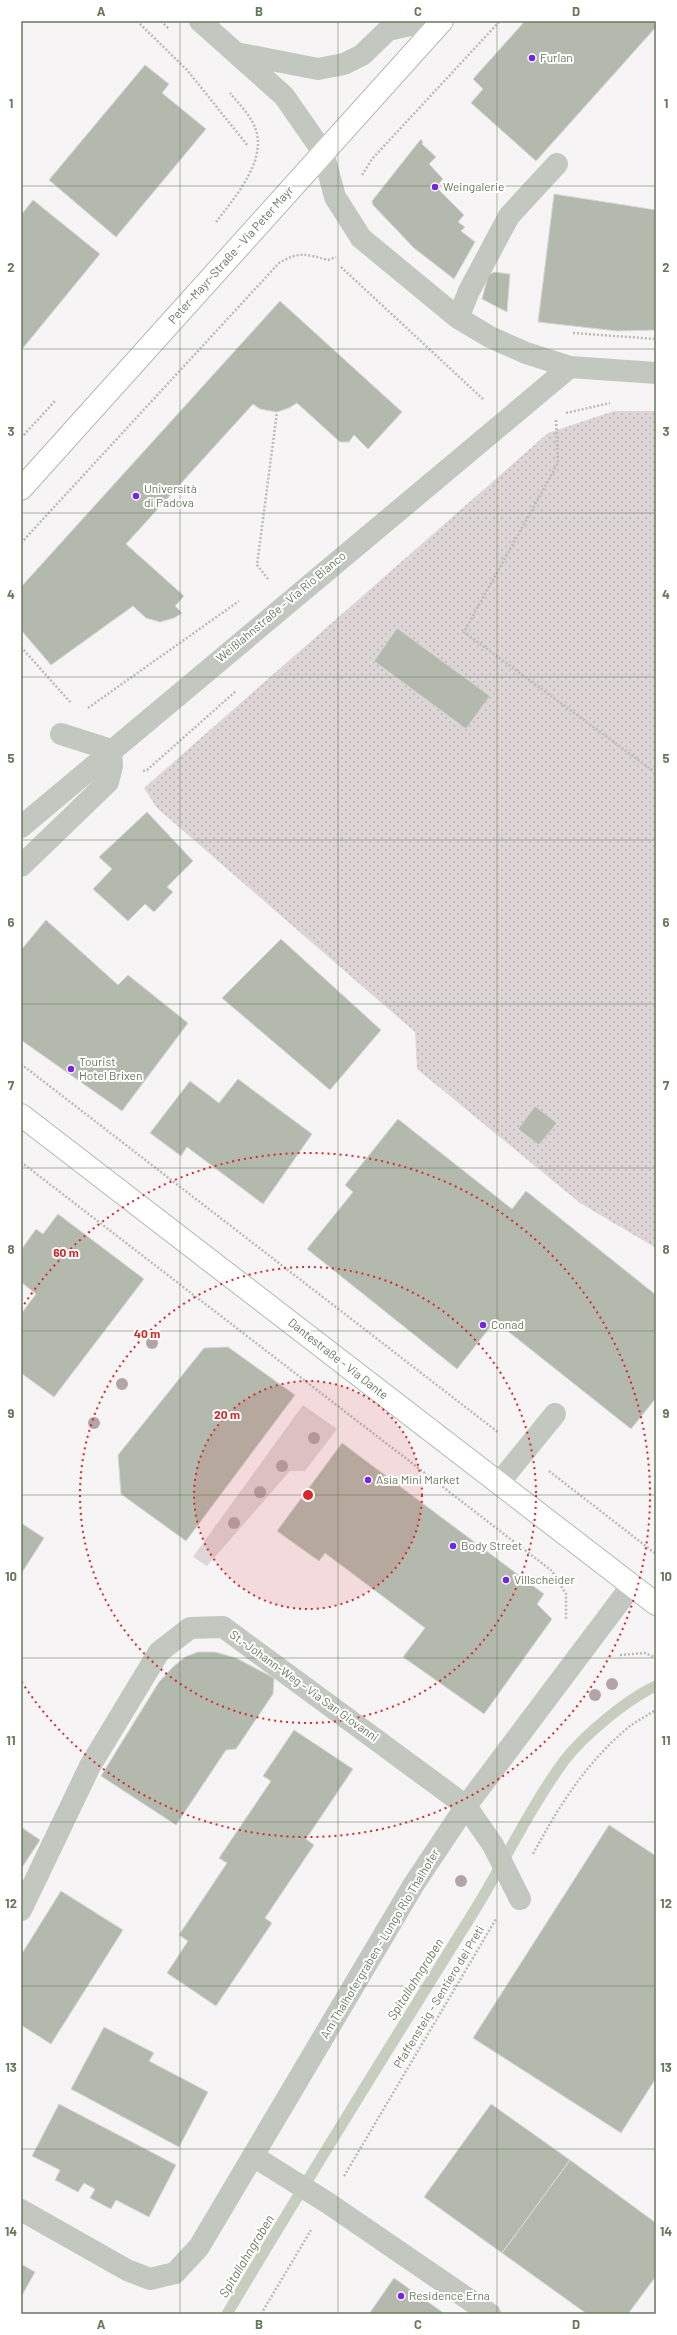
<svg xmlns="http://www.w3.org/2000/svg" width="677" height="2335" font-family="Barlow,sans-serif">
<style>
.grass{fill:#ded5d7}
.garden{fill:url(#garden-dots)}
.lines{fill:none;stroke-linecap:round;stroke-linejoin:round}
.stream{stroke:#c7cebf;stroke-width:11}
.building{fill:#b3baad;stroke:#d8d6d8}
.major-casing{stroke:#b2b9ae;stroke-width:24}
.path{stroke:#b8bcb5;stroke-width:2.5;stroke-dasharray:2 2;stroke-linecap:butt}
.minor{stroke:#c2c8bf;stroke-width:22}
.major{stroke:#fff;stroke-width:22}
.tree{fill:#b3a5a6}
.grid{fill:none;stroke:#67795d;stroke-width:1;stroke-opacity:0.55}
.ring{fill:none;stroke:#d62828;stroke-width:2;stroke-dasharray:2 4}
.poi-dot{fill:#7625e6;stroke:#fff;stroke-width:1.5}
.labels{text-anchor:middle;stroke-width:4;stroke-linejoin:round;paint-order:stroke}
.poi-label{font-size:12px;fill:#67795d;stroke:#fff;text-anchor:start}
.street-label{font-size:12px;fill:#67795d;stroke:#fff}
.water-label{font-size:13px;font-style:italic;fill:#6c7b5c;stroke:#fff}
.centre{fill:#d62828;stroke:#fff;stroke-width:2}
.ring-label{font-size:12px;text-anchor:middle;font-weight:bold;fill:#d62828;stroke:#fff;stroke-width:4;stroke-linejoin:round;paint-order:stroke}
.neatline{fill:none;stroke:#67795d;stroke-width:1.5}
.grid-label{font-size:13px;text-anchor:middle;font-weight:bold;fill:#67795d}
</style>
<defs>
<pattern id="garden-dots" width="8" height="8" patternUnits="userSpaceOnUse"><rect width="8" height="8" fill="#ded5d7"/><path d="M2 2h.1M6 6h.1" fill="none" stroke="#b8b2b2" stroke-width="1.8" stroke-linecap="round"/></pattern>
</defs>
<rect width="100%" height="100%" fill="#f7f4f6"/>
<path class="grass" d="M303,1405L337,1429L305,1471H290L207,1566L193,1557Z"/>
<path class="garden" d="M614,411H656V1248L580,1203L417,1069L415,1032L157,808L144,788L548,433Z"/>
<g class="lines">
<path class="stream" d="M227,2314C307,2179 390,2046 473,1913C504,1863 529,1809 564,1761C583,1736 627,1699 656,1686"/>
</g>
<path class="building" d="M525,21H656V27L536,161L471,103L483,89L473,79Z
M145,65L169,84L162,93L206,129L116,237L49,180Z
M421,139L423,143L422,144L436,157L429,164L443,179L436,187L464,215L458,222L465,227L461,231L475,242L454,279L414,248L373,205L372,201Z
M554,194L656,210V330L617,331L538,322Z
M33,200L100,254L23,348L21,347V215Z
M494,272L510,274L507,312L482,299L488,276Z
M280,301L402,412L368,449L354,435L349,442H340L297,403L289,408L277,412L260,409L253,404L126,544L184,596L175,606L182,613L174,618L160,622L146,618L133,606L51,665L21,630V587Z
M397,628L490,696L466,729L374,661Z
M147,812L193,861L167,887L173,892L154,912L145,904L128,921L93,889L112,869L99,857Z
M46,920L118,985L128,975L188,1023L122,1111L21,1040V950Z
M281,939L381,1030L330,1090L222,998Z
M238,1079L312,1134L263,1204L187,1147L181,1156L150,1133L190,1081L219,1103Z
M535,1106L557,1123L539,1145L518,1129Z
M398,1119L512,1209L526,1191L656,1295V1398L631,1429L495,1321L457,1369L307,1249L353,1192L345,1185Z
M58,1214L144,1279L54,1397L21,1373V1314L36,1294L21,1282V1250L36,1229L43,1234Z
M228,1347L295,1395L186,1541L121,1494L118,1455L204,1348Z
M342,1443L544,1594L537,1604L552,1619L484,1714L403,1657L425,1628L325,1553L319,1561L277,1531Z
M21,1523L44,1538L21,1574Z
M198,1652H215L236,1658L274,1678L273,1694L236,1749L226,1750L176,1825L101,1776L159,1682L173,1667L185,1657Z
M294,1730L353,1769L306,1839L314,1845L265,1918L272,1923L216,2006L167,1973L188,1941L179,1935L227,1863L219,1858L271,1781L263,1776Z
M609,1825L656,1856V2078L621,2133L473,2038Z
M21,1827L40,1840L21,1869Z
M61,1891L123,1930L51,2044L21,2025V1955Z
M104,2027L154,2053L149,2061L208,2092L179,2147L71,2089Z
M59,2104L176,2165L149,2217L116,2200L111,2209L90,2198L95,2189L84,2183L78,2192L55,2180L60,2170L32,2156Z
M491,2104L570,2160L502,2253L424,2197Z
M570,2160L656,2223V2276L628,2314H587L502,2253Z
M21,2264L35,2272L21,2297Z
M394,2278L445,2314H369Z"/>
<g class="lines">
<g class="major-casing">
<path id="major" d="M21,489L442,21
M21,1115L656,1604"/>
</g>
<path class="path" d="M137,21L187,70L248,146
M161,21L169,29
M362,175L372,159L500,21
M216,222C233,200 264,164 257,134C254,119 240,105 230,93
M341,267L483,399
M573,333L656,339
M566,413L610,403
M556,420L558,463L464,632L656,773
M21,438L55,401
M21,543L279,263C299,251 306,254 328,260L336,257
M268,579L257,565L277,412
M21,647L71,703
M88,708L239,601
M143,771L147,770L236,691
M21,1064L499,1433
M21,1162L552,1571L566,1594V1620
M549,1471L656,1554
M620,1655L645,1653L656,1658
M533,1854C558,1808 583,1767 623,1732C632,1723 645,1717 656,1710
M344,2176L496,1919
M261,2314L311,2230"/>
<path class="minor" d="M200,21L284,96L323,152L335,197L361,238L458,318L490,337L526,353L570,367L656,373
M236,53L318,69L344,64L362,55L388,30L429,21
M458,318L469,291L509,216L557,164
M61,734L111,750
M21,827L570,367
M21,866L108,782L112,766L111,750
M499,1483L555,1414
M21,1910L90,1766L159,1652L190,1628L223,1627L466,1806L493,1845L520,1899
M253,2156L328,2203L490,2314
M21,2210L127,2270L150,2279L175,2273L199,2247L414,1884L466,1806L632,1585"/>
<use href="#major" class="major"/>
</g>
<g class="tree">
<circle cx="152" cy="1343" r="6"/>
<circle cx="122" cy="1384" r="6"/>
<circle cx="94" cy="1423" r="6"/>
<circle cx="314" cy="1438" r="6"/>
<circle cx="282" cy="1466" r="6"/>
<circle cx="260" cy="1492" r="6"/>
<circle cx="234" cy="1523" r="6"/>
<circle cx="612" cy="1684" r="6"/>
<circle cx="595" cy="1695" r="6"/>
<circle cx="461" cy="1881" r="6"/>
</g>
<path class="grid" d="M180,21V2314M338,21V2314M497,21V2314M21,186H656M21,349H656M21,513H656M21,677H656M21,840H656M21,1004H656M21,1168H656M21,1331H656M21,1495H656M21,1658H656M21,1822H656M21,1986H656M21,2149H656"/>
<circle cx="308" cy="1495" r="114" fill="#d62828" fill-opacity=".12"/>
<g class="ring">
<circle cx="308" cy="1495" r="114"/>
<circle cx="308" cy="1495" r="228"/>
<path d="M21 1309A342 342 0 1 1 21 1681"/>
</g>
<g class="poi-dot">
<circle cx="532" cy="58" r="4"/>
<circle cx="435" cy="187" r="4"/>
<circle cx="136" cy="496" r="4"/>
<circle cx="71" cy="1069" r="4"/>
<circle cx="483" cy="1325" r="4"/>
<circle cx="368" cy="1480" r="4"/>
<circle cx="453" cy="1546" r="4"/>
<circle cx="506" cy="1580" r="4"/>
<circle cx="401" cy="2296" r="4"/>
</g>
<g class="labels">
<g class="poi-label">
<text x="540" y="62">Furlan</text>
<text x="443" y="191">Weingalerie</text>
<text x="144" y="493">Università<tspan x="144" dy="14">di Padova</tspan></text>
<text x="79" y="1066">Tourist<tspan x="79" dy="14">Hotel Brixen</tspan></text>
<text x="491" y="1329">Conad</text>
<text x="376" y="1484">Asia Mini Market</text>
<text x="461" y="1550">Body Street</text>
<text x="514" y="1584">Villscheider</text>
<text x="409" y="2300">Residence Erna</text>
</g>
<g class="street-label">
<text transform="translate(231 255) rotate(-48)" y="4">Peter-Mayr-Straße - Via Peter Mayr</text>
<text transform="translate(281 607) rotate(-40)" y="4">Weißlahnstraße - Via Rio Bianco</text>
<text transform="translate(338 1359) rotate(38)" y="4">Dantestraße - Via Dante</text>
<text transform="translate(304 1686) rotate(36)" y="4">St.-Johann-Weg - Via San Giovanni</text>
<text transform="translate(380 1944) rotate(-59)" y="4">Am Thalhofergraben - Lungo Rio Thalhofer</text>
<text transform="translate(439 1997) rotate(-59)" y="4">Pfaffensteig - Sentiero dei Preti</text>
</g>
<g class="water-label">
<text transform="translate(415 1979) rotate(-58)" y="5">Spitallahngraben</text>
<text transform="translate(246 2256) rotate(-59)" y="5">Spitallahngraben</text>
</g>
</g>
<circle cx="308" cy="1495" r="6" class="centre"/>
<g class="ring-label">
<text x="66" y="1257">60 m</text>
<text x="147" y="1338">40 m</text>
<text x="227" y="1419">20 m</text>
</g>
<rect width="677" height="2335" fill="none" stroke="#ffffff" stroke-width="44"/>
<rect x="22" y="22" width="633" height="2291" class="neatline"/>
<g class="grid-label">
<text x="101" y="16">A</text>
<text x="259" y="16">B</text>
<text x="418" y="16">C</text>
<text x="576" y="16">D</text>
<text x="11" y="108">1</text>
<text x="666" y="108">1</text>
<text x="11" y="272">2</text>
<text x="666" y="272">2</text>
<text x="11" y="436">3</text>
<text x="666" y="436">3</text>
<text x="11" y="599">4</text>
<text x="666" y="599">4</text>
<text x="11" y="763">5</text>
<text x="666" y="763">5</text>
<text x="11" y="927">6</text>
<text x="666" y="927">6</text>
<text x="11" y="1090">7</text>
<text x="666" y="1090">7</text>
<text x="11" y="1254">8</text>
<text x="666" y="1254">8</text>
<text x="11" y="1418">9</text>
<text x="666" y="1418">9</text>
<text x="11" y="1581">10</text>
<text x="666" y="1581">10</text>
<text x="11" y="1745">11</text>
<text x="666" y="1745">11</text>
<text x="11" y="1908">12</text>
<text x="666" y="1908">12</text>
<text x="11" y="2072">13</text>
<text x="666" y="2072">13</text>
<text x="11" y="2236">14</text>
<text x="666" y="2236">14</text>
<text x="101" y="2329">A</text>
<text x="259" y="2329">B</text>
<text x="418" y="2329">C</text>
<text x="576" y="2329">D</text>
</g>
</svg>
